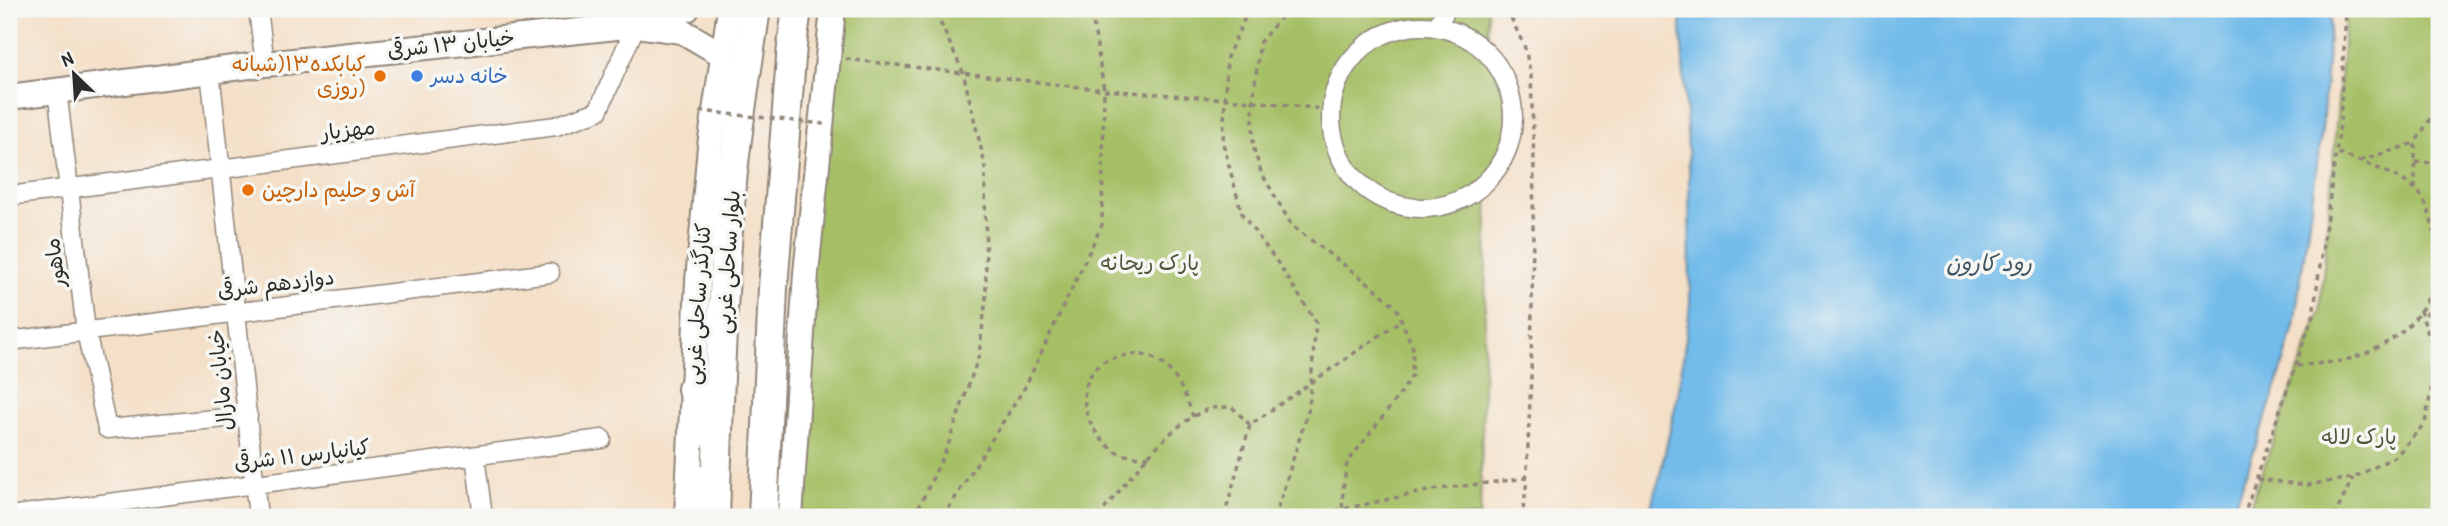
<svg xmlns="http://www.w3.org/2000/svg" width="2448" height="526" font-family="'Patrick Hand','Playpen Sans Arabic',sans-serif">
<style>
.green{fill:#a5bf65;stroke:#687548;stroke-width:2}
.water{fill:#72bbea;stroke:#4e738a;stroke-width:2}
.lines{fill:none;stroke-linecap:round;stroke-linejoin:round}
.street-casing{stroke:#908579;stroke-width:21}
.secondary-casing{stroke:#908579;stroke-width:28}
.primary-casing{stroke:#908579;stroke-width:32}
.path{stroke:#908579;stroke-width:3.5;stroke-dasharray:5 5;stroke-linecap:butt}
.street{stroke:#fff;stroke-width:18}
.secondary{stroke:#fff;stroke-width:24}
.primary{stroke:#fff;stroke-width:28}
.path-bridge{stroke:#908579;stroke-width:3.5;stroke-dasharray:5 5;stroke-linecap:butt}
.food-dot{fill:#e8710a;stroke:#f6f6f2;stroke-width:2.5}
.shop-dot{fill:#3f7fe0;stroke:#f6f6f2;stroke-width:2.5}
.labels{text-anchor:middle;stroke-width:7;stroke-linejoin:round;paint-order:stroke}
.street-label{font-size:21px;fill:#2b2b2b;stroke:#f6f6f2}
.food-label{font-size:21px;fill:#c56008;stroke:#f6f6f2;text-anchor:end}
.shop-label{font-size:21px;fill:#366cbe;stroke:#f6f6f2;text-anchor:start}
.park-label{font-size:21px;fill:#50573c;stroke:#f6f6f2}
.water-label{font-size:23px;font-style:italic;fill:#405664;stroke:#f6f6f2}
</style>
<rect width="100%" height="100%" fill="#f6f6f2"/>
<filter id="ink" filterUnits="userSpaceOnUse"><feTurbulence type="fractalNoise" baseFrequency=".0143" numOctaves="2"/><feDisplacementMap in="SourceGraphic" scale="14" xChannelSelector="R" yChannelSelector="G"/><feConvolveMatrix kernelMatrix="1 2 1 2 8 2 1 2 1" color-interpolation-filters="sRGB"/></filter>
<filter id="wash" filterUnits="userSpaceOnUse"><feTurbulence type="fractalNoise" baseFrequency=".00686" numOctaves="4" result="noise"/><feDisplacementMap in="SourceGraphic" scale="28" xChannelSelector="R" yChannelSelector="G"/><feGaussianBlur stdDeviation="1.57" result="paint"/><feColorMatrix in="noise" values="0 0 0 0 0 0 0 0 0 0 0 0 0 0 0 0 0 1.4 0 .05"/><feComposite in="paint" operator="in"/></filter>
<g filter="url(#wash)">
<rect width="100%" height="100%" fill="#f4dfc7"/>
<path class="green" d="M835,9H1488L1487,52L1519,134L1488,181L1480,517H781Z
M2346,9H2439V517H2246L2320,311Z"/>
<path class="water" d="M1680,9H2331L2322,130L2294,326L2280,376L2231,517H1648L1659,479L1678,394L1690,307L1689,169Z"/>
</g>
<g filter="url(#ink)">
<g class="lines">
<g class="street-casing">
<path id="street" d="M258,9L265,64
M1331 117a91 91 0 1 1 182 0a91 91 0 1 1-182 0Z
M1437,27L1446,9
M210,71L258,517
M57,90L86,331L107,429L248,416
M9,196L556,126L598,111L636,25L638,9
M9,341L550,273
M475,456L483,517
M9,516L602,439"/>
</g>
<g class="secondary-casing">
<path id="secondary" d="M644,26L682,31L723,55
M9,97L265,64L636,25L687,9
M687,517L698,281L710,146L730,9
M790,517L806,273L833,9"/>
</g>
<g class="primary-casing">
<path id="primary" d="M692,389L716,441
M695,517L709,477
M715,517C719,402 722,286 733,172C739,117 748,63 756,9
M763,517L773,288L792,45L797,9"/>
</g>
<path class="path" d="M1249,9L1227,57L1223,143L1242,214L1280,266L1316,322L1309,408L1276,514L1277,517
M1288,9L1260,42L1253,101V146L1261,172L1292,226L1375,288L1396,307L1413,348L1412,375L1401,393L1347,463L1343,489L1342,517
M1507,9L1525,48L1531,76L1534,161L1531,377L1526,490L1522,517
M846,59L1104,90L1253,101L1331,110
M2360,161L2415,143
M2415,162L2439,163
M2415,189V143L2439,105
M2297,366C2313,364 2330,363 2345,360C2388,349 2429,319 2435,273C2436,260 2438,248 2435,236C2431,220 2427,198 2414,188C2394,172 2360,162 2336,152
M2432,381L2439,375
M1149,457C1139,456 1125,457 1117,452C1087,434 1071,391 1099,365C1103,360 1113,359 1119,357C1162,344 1182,382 1193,417
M2257,479L2306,485L2353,478L2396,456L2425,423L2431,392L2434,350L2420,311L2439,318
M914,517L947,448L979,355L986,299L985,165L963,72L934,9
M943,517L1025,387L1102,225L1104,90L1091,9
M1098,517C1128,482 1163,428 1206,410C1213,407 1224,407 1232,407L1250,425
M1224,517L1250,425L1402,320
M1306,517L1432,490L1527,478
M2243,517L2313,315L2340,125L2346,9
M2334,517L2353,478"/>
<use href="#street" class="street"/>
<use href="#secondary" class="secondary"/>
<use href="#primary" class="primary"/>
<path class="path-bridge" d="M700,111L824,124"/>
</g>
</g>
<g class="food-dot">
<circle cx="380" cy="76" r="7"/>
<circle cx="248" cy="190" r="7"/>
</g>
<circle class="shop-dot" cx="417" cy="76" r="7"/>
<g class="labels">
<g class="street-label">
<text transform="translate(451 44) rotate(-6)" y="7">خیابان ۱۳ شرقی</text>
<text transform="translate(348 130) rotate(-7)" y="7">مهزیار</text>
<text transform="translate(728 262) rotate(-86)" y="7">بلوار ساحلی غربی</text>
<text transform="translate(55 263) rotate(-97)" y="7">ماهور</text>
<text transform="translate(276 284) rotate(-7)" y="7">دوازدهم شرقی</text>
<text transform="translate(698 304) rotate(-86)" y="7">کنارگذر ساحلی غربی</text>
<text transform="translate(221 380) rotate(-96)" y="7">خیابان مارال</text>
<text transform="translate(302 455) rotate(-7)" y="7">کیانپارس ۱۱ شرقی</text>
</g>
<g class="food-label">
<text x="366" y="71">کبابکده۱۳(شبانه<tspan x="366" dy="24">روزی)</tspan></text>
<text x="262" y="197" text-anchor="start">آش و حلیم دارچین</text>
</g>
<g class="shop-label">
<text x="431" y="83">خانه دسر</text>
</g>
<g class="park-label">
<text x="1150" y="270">پارک ریحانه</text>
<text x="2359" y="444">پارک لاله</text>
</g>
<g class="water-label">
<text x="1989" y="271">رود کارون</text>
</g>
</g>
<rect width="2448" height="526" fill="none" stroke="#f6f6f2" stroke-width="35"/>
<g transform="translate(74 74) rotate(335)" stroke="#f6f6f2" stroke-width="5" paint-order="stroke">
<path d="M0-5L12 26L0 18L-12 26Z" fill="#2b2b2b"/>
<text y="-10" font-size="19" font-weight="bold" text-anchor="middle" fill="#2b2b2b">N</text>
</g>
</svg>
